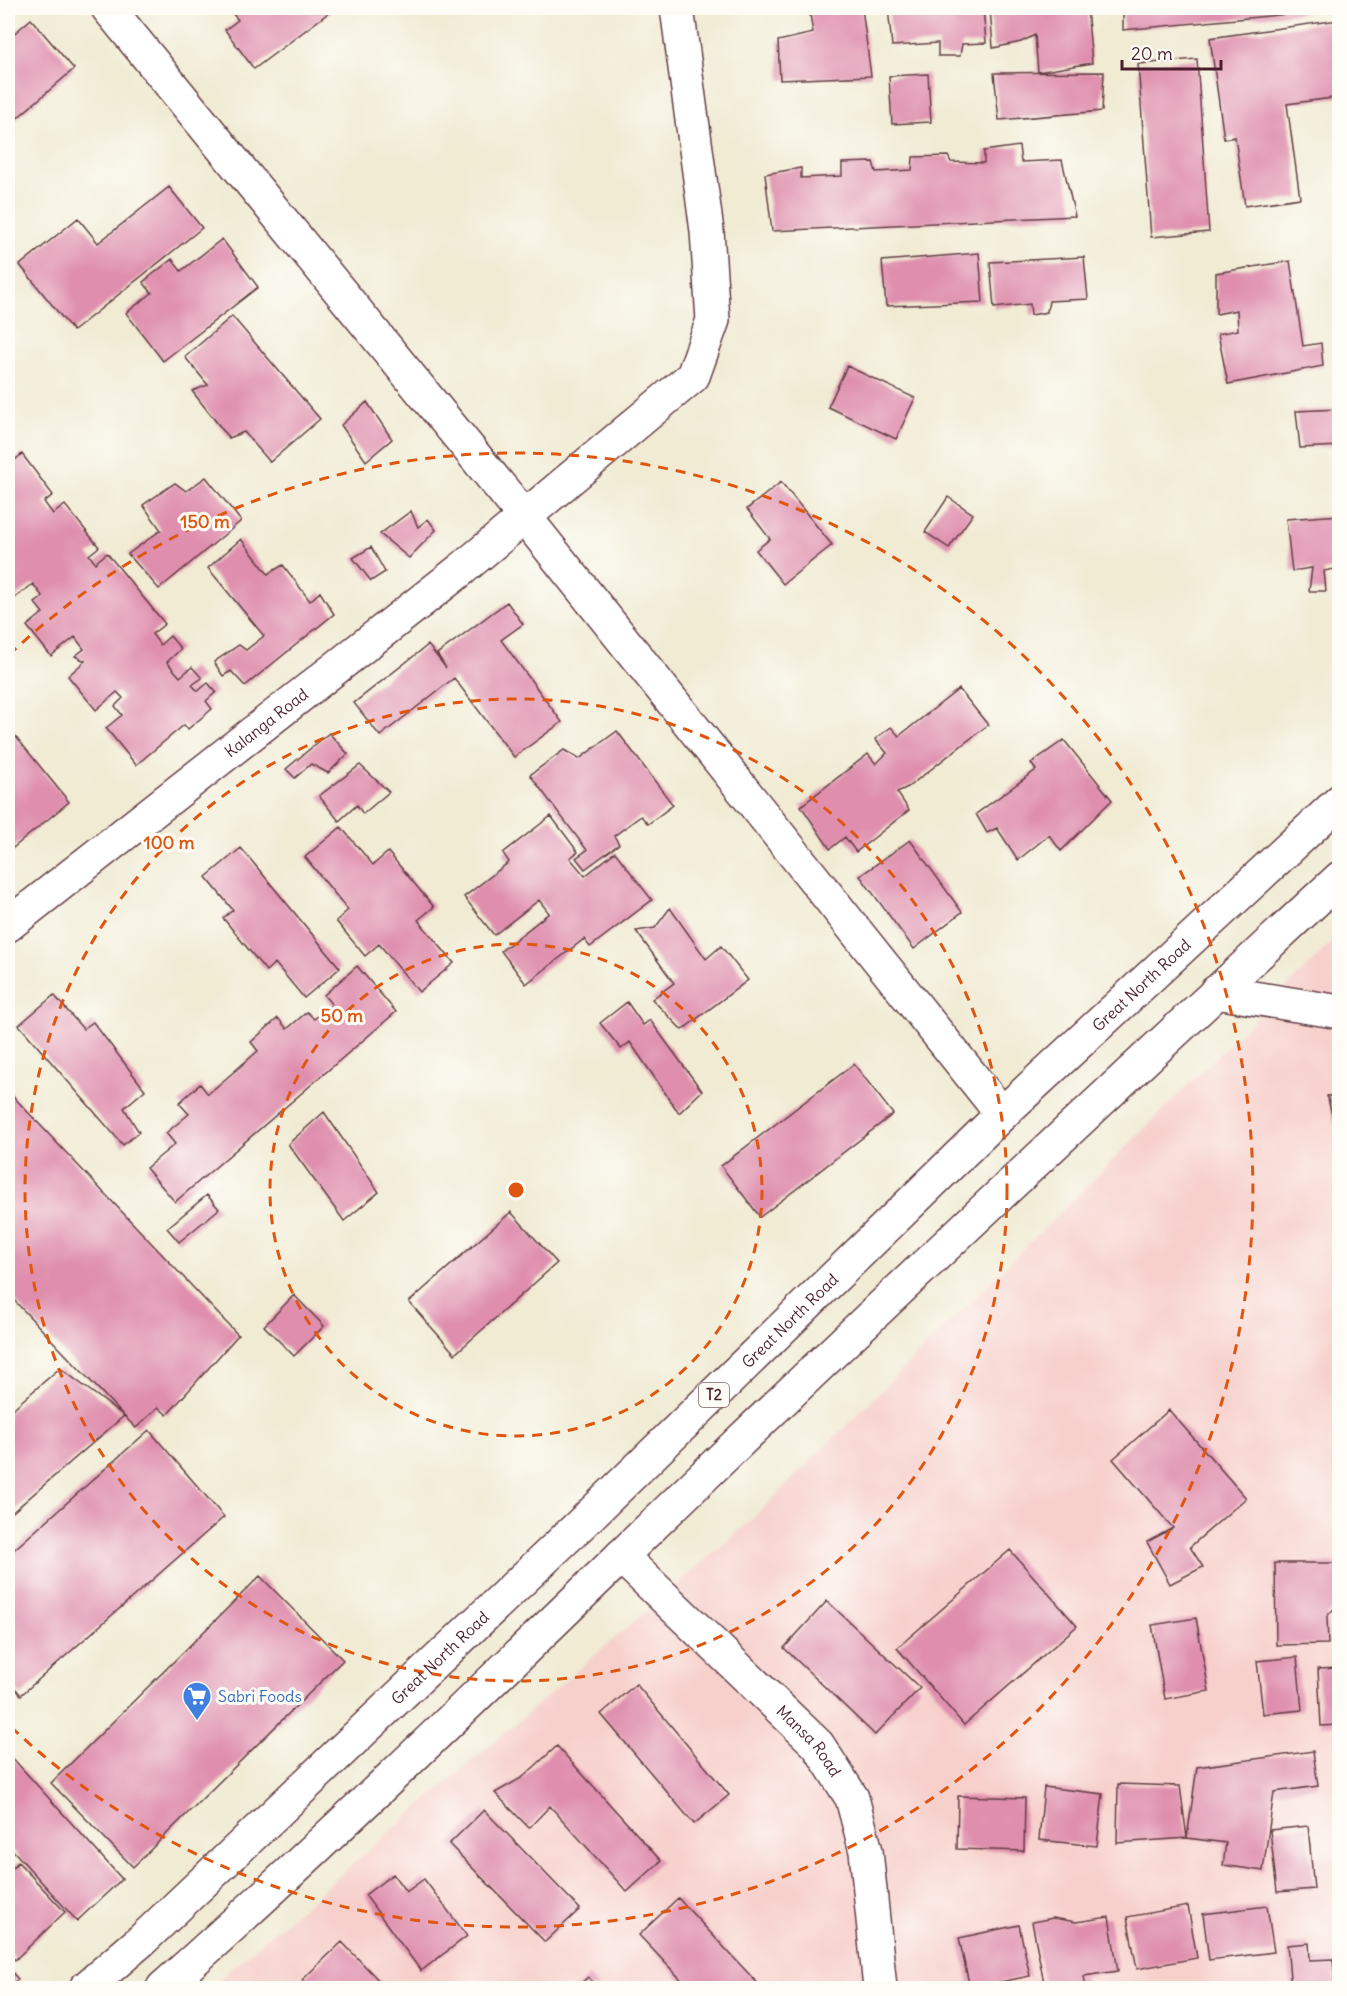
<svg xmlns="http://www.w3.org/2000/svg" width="1347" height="1996" font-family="Delius,sans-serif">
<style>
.built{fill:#f7d0cc}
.building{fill:#df8fad}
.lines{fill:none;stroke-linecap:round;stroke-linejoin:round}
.minor-casing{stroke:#633e44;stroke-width:36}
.major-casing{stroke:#633e44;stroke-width:36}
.minor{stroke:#fff;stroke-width:33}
.major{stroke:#fff;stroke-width:33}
.ring{fill:none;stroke:#e0560e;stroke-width:3;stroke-dasharray:10 8}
.labels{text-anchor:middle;stroke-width:6;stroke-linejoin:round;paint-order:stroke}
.shield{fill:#fdfcf7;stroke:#806168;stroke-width:1.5}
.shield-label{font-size:15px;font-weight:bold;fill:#4a1f2b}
.street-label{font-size:16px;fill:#4a1f2b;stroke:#fdfcf7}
.shop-label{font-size:16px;fill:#366cbe;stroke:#fdfcf7;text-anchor:start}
.centre{fill:#e0560e;stroke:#fdfcf7;stroke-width:3}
.ring-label{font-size:18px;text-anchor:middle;font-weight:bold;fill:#e0560e;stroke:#fdfcf7;stroke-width:6;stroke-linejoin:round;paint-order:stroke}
</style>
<rect width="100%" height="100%" fill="#fdfcf7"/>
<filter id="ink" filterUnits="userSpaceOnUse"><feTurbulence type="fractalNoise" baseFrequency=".0167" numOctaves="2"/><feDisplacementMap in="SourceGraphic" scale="12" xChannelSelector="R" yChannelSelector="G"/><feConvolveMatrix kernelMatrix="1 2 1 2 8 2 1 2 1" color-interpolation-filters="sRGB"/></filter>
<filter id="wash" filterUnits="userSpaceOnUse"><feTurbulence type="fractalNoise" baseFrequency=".008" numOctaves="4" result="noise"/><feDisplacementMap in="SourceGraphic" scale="24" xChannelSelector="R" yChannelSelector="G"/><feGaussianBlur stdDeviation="1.35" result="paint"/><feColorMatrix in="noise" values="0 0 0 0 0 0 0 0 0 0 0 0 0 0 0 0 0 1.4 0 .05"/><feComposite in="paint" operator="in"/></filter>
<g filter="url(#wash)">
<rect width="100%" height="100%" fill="#f1ebd4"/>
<path class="built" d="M1339,935V1988H209L749,1522Z"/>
<g id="blocks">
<path class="building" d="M228,8H335L254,69L225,30L238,20Z
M809,8H862L871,76L780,80L778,41L813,33Z
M888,8H983L986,43L962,44L960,56H938V43L892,46Z
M990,8H1087L1092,63L1038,72L1035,35L1021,42L993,48Z
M1123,8H1340V9L1123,30Z
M31,19L74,69L8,126V35L9,38Z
M1338,20L1340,97L1287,104L1300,198L1245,206L1235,137L1224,139L1210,38Z
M1197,59L1209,232L1151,237L1138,64Z
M1104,72L1102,111L999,120L994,73Z
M928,74L931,122L892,124L889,76Z
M1019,146L1021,162L1062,160L1075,216L772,231L765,174L801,168V178L842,176V163L873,162L876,172L912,170L913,157L948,156L951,162L984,163V151Z
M169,187L202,228L73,331L20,265L78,218L98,243Z
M222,239L258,287L163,361L126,313L152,293L143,282L172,259L181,271Z
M979,253L983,302L886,306L882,261Z
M1084,257L1088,299L1049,301L1047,312L1031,315L1030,304L994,308L990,262Z
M1290,261L1303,346L1321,343L1323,366L1228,384L1218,334L1238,330L1237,310L1216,314V273Z
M232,316L320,419L270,462L244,432L229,438L192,391L208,385L185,357Z
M847,366L915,398L896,439L828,407Z
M367,402L392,439L366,461L341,425Z
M1340,409V446L1300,448L1296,411Z
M22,454L53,495L44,502L53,514L65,505L99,547L89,555L95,563L107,553L165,624L152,634L160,645L170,636L181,649L167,662L180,677L192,667L202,678L192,685L198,691L208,683L216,692L206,701L212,709L188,729L184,725L136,765L106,728L122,715L115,706L123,698L117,692L96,710L68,676L85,661L75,656L84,649L75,637L51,656L27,626L43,613L35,603L43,597L33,584L8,603V460L10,464Z
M206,477L241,521L159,589L128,554L161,530L143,505L175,483L186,491Z
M781,482L832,545L783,584L756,550L770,539L747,509Z
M948,497L973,514L949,548L925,532Z
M411,511L418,527L428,519L436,530L409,558L380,534Z
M1340,515V568L1324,571L1326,591H1309L1312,568L1292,571L1286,519Z
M241,539L268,574L283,565L310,601L320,592L334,614L245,686L231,671L223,676L214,662L239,645L246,650L264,636L208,568Z
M371,547L385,572L371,581L353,558Z
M507,602L523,624L501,640L562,722L514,757L454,678L380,736L354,703L428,645L446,668L437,654Z
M959,689L988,725L908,787L897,792L909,810L856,852L845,837L830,849L801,806L868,754L876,764L887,753L875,739L891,727L899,736Z
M8,727L69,802L13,848L8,841Z
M617,731L673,805L648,824L641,816L614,836L619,844L585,869L576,858L587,850L530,775L564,750L579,759Z
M329,733L348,754L328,773L311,764L295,778L286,769Z
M1064,740L1112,800L1061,851L1049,835L1018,860L997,828L987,833L976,814L1036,770L1031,763Z
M360,765L389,792L363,814L357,805L339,821L319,796Z
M551,816L578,852L570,858L585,876L615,852L652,900L590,947L584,939L526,984L501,951L549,913L539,900L494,935L464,897L509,862L503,853Z
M341,827L373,865L388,852L434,907L418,920L454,963L419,992L379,944L365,956L336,921L348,910L305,857Z
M910,840L962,912L914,949L860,876Z
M241,848L340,968L304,998L275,963L266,971L223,918L233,910L206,877Z
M670,908L706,959L721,946L748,980L682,1030L652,999L674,983L636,931L655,928Z
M357,966L396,1012L175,1202L146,1168L175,1144L166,1133L189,1114L179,1103L200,1084L208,1094L258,1051L251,1042L278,1018L287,1029L307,1012L314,1019L332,1005L324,995Z
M54,995L83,1029L93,1022L145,1090L124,1108L139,1132L123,1145L19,1025Z
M627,1002L643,1025L650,1020L702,1091L679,1113L630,1042L621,1049L600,1023Z
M854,1064L893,1114L760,1217L721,1166Z
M8,1091L238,1335L167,1415L158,1407L136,1428L124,1416L8,1516V1413L60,1368L124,1416L8,1294Z
M1340,1095V1140H1339L1327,1096Z
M324,1112L379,1192L344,1221L288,1144Z
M207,1195L219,1209L179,1242L167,1228Z
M511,1212L557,1263L455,1354L409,1302Z
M294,1295L324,1326L294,1356L264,1326Z
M1169,1410L1246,1498L1190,1547L1203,1567L1170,1584L1147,1542L1173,1528L1113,1459Z
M149,1430L224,1517L21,1695L8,1680V1555Z
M1010,1550L1077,1626L964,1725L897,1648Z
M1275,1563H1340V1603L1327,1616L1328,1644L1276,1645Z
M260,1576L343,1660L133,1867L51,1783Z
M827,1601L920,1688L875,1735L784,1648Z
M1196,1618L1209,1691L1165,1699L1152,1625Z
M1297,1657L1302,1710L1263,1714L1257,1661Z
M1340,1668V1725L1321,1726L1318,1669Z
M636,1684L729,1795L694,1824L601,1714Z
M557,1746L661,1861L627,1892L550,1806L529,1828L495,1793L523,1777Z
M1313,1751L1318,1786L1274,1792L1263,1871L1223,1865L1226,1843L1187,1838L1197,1767Z
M8,1753L122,1879L77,1921L8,1845Z
M1118,1784L1180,1786L1187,1838L1117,1843Z
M1044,1787L1103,1794L1097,1846L1039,1840Z
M958,1796L1025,1798L1024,1851L957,1849Z
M484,1810L580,1909L545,1942L449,1844Z
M1308,1826L1314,1889L1277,1892L1270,1830Z
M18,1862L65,1912L15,1960L8,1952V1873Z
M393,1874L406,1892L424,1879L467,1936L421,1971L365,1895Z
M678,1898L762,1988H689L639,1935Z
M1188,1906L1197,1958L1137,1969L1127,1917Z
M1267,1906L1274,1952L1209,1960L1203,1914Z
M1109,1917L1118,1971L1084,1976L1086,1988H1045L1032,1922L1053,1918L1076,1922Z
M1019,1925L1030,1976L970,1988L959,1938Z
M342,1942L386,1988H310L302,1980Z
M1309,1943L1310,1960L1333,1959L1335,1988H1291L1287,1945Z
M8,1968L18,1979L8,1988Z
M588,1977L599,1988H576Z"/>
</g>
</g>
<g filter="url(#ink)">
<use href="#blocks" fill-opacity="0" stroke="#633e44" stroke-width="1.5"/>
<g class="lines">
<g class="minor-casing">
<g id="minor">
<path d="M108,8L524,516L1002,1114"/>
<path id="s1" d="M8,925L462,569L693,376L713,320L707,231L677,8"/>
<path d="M1216,992L1340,1012"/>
<path id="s2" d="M621,1556L818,1745L852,1798L866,1851L880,1988"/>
</g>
</g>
<g class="major-casing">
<g id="major">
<path id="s3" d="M86,1988L143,1939L582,1523L1002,1114L1340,801"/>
<path d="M163,1988C359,1813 546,1628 735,1446C935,1254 1137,1066 1340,878"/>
</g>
</g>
<use href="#minor" class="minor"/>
<use href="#major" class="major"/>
</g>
</g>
<g class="ring">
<circle cx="516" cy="1190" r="246"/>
<circle cx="516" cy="1190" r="491"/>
<path d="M9 655A737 737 0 1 1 9 1725"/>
</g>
<defs>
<g id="supermarket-pin" transform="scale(1.5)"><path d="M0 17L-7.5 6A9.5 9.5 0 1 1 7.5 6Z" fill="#3f7fe0" stroke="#fdfcf7"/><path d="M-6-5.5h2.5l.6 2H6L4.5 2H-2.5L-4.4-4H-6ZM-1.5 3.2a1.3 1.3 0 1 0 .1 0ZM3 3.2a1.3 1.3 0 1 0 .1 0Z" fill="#fff"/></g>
</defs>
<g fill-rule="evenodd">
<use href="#supermarket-pin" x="197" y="1696"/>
</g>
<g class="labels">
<rect class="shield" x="699" y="1383" width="30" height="24" rx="4.5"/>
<g class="shield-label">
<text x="714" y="1400">T2</text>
</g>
<g class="street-label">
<text dy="6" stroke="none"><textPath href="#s1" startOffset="328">Kalanga Road</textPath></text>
<text dy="6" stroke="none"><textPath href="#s3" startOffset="1456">Great North Road</textPath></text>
<text dy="6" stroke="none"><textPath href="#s3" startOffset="970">Great North Road</textPath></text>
<text dy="6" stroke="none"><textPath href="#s3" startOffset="484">Great North Road</textPath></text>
<text dy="6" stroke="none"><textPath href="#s2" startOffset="264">Mansa Road</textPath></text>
</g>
<g class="shop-label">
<text x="218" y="1702">Sabri Foods</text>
</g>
</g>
<circle cx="516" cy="1190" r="9" class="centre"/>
<g class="ring-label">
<text x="205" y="528">150 m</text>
<text x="169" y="849">100 m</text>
<text x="342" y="1022">50 m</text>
</g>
<rect width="1347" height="1996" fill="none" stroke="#fdfcf7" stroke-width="30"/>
<path d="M1122 60v9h99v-9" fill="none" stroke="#4a1f2b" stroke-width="3"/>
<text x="1131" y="60" font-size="18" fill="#4a1f2b" stroke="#fdfcf7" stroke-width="4.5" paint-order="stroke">20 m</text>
</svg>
